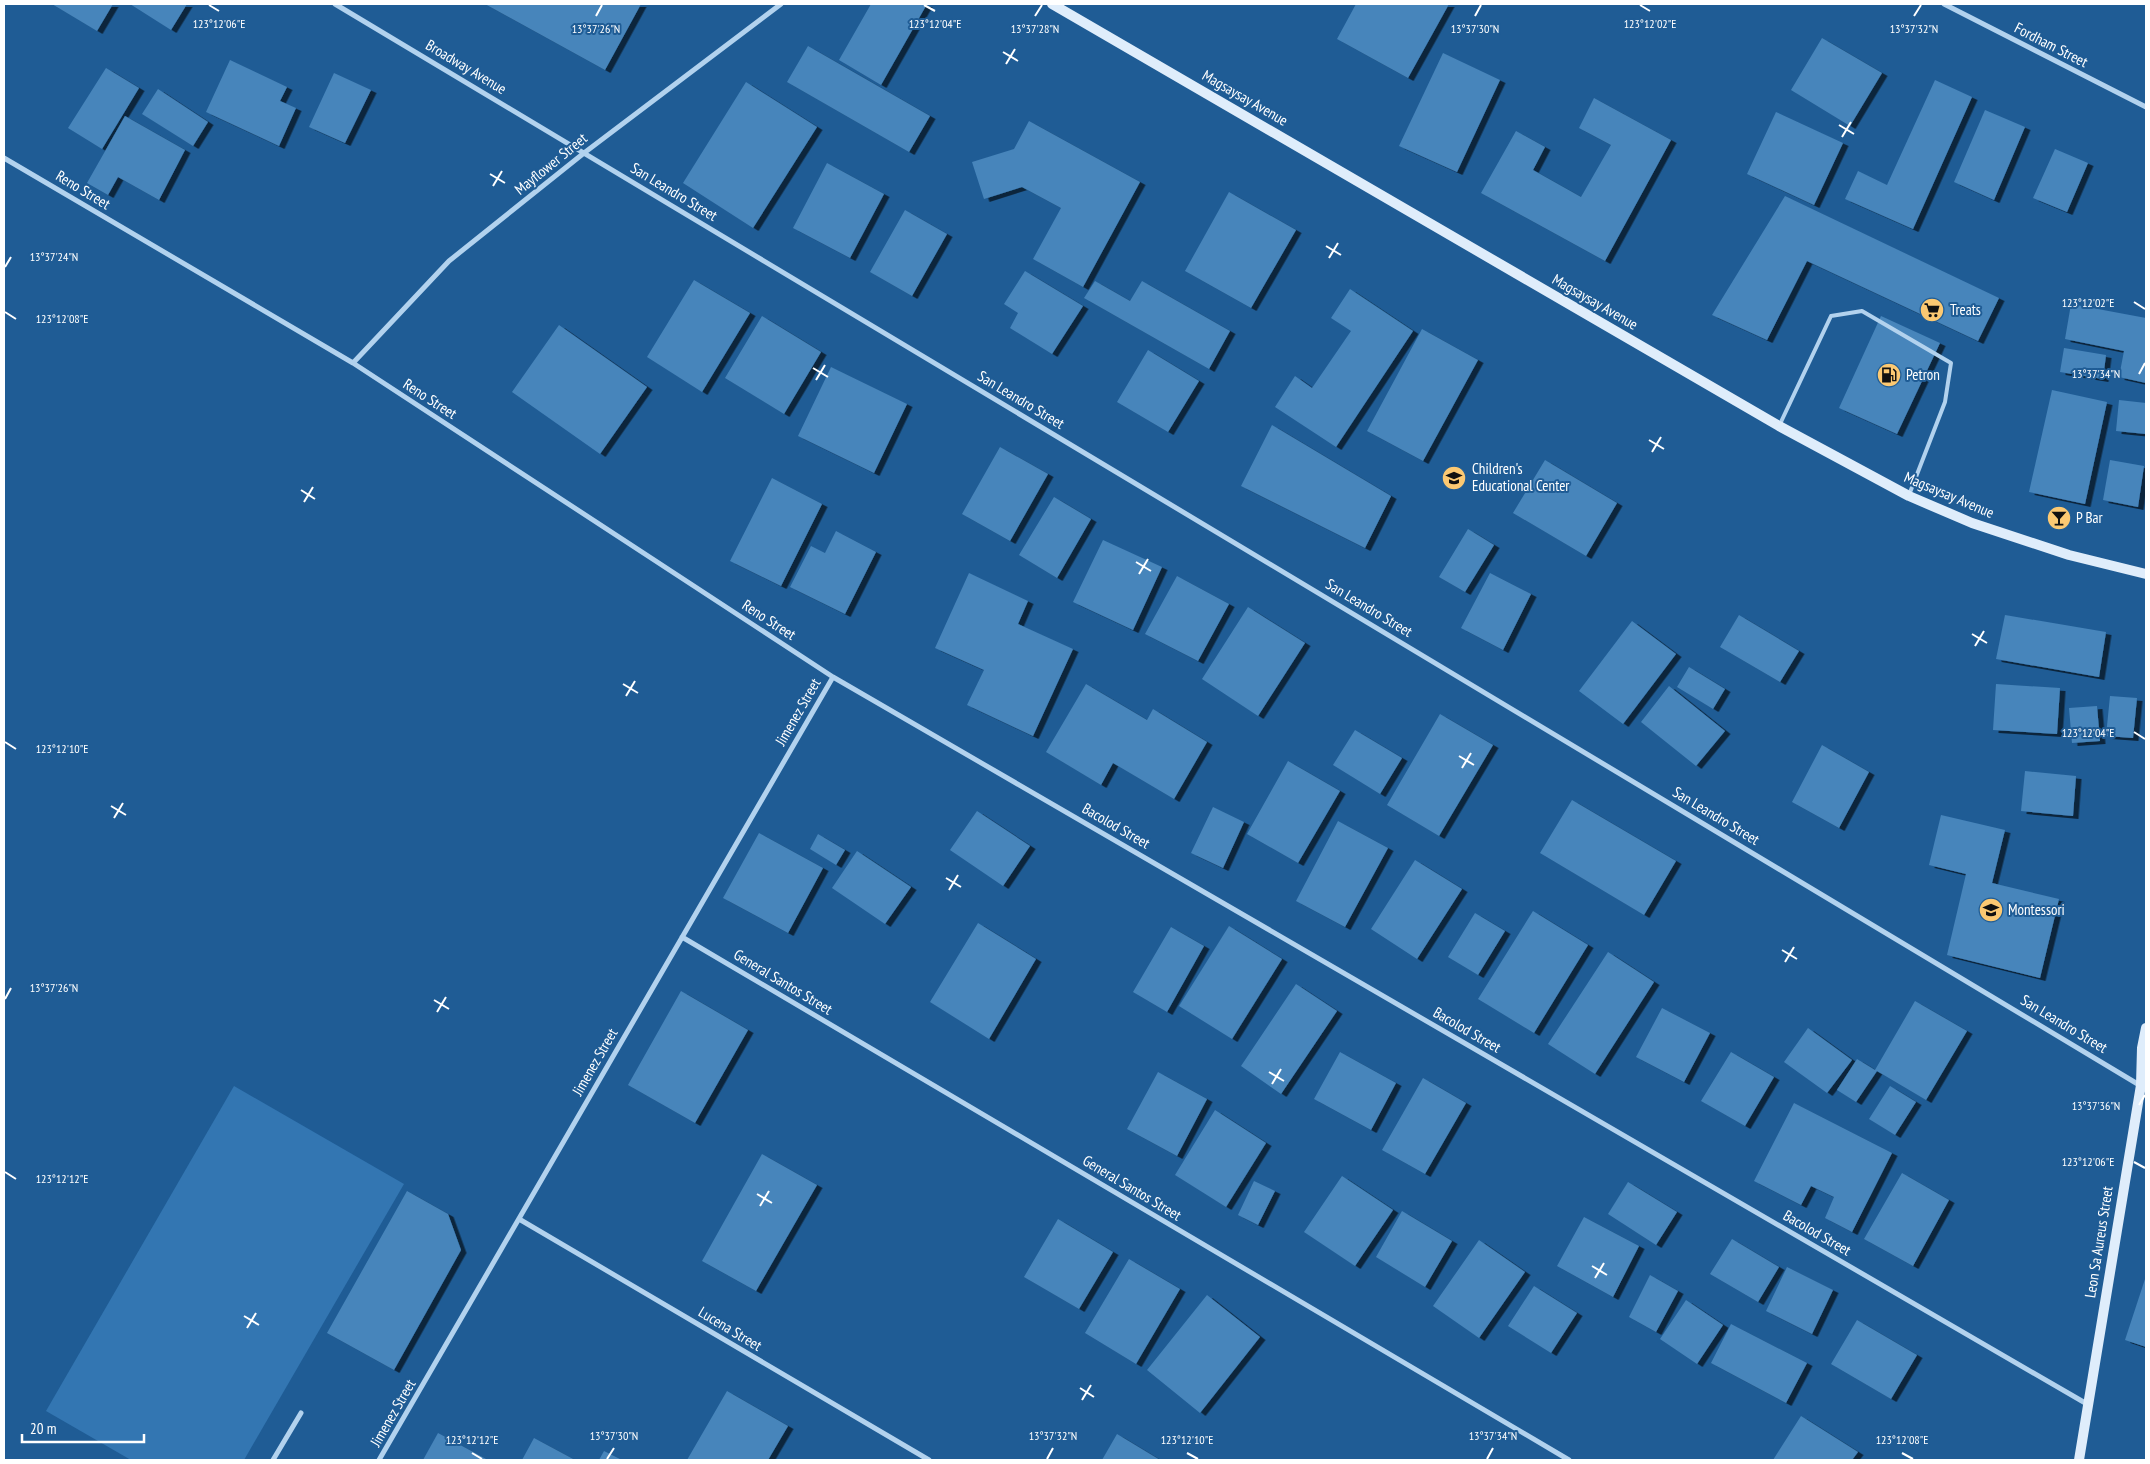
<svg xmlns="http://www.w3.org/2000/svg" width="2150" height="1464" font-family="'PT Sans Narrow',sans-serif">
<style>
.green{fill:#3376b2}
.building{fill:#4785bb;filter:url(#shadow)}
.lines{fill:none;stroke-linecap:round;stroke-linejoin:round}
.lane{stroke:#b2d2ee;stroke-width:4}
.street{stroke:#b2d2ee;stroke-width:5}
.secondary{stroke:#dfedfb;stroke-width:10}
.ticks{fill:none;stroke:#fff;stroke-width:2}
.labels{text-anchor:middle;stroke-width:4;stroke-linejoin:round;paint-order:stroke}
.street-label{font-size:15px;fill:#fff;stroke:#1f5c95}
.poi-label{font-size:15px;fill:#fff;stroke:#1f5c95;text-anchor:start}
.ticks-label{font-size:12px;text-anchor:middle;fill:#fff;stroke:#1f5c95;stroke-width:4;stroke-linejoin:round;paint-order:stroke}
</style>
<defs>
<filter id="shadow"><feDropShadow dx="5.5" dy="3" stdDeviation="0" flood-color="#0009"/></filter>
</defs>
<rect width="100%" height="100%" fill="#1f5c95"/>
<path class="green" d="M234,1086L404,1184L244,1460H131L46,1411Z"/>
<path class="building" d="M52,4H113L97,31Z
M130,4H187L171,30Z
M485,4H641L605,70Z
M871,4H927L881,85L839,60Z
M1356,4H1449L1408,78L1337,39Z
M1822,38L1882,73L1850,126L1791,90Z
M808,46L930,116L909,152L787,82Z
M1443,53L1500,80L1457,172L1399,146Z
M230,60L287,87L280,101L296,108L279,146L206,112Z
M106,68L139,88L102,149L68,128Z
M334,73L371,90L345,143L309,127Z
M1935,80L1972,97L1913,229L1845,199L1858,171L1887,185Z
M746,82L817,127L753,228L683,183Z
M158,89L208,122L193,146L142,114Z
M1594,98L1671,140L1605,261L1481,193L1516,131L1545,147L1533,170L1581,197L1611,145L1579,128Z
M1985,110L2025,127L1994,200L1954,182Z
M1776,112L1843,143L1814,205L1747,174Z
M125,116L185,150L159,200L118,177L108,195L87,183Z
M1029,121L1140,182L1083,287L1033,259L1061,208L1022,187L984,199L972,162L1014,149Z
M2055,149L2088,163L2067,212L2033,198Z
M827,163L884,194L850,258L793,228Z
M1229,192L1296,230L1251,308L1185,271Z
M1785,196L1999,298L1978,341L1807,261L1767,340L1712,315Z
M905,210L947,234L912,296L870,272Z
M1025,271L1083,306L1052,354L1010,328L1018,313L1004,304Z
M694,280L750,313L702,392L647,357Z
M1095,281L1130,301L1142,281L1230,331L1209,369L1084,298Z
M1350,289L1413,331L1336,447L1275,407L1295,376L1312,388L1351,331L1331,318Z
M2071,304L2146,318V383L2119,377L2124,351L2065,339Z
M762,316L821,352L784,414L725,378Z
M1881,316L1940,343L1897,434L1839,408Z
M559,325L647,387L600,454L512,392Z
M1422,329L1478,360L1423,461L1367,431Z
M2064,348L2106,355L2103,379L2060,372Z
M1148,350L1199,381L1168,432L1117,402Z
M831,367L907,404L874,473L798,436Z
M2052,390L2107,402L2085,504L2029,492Z
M2119,400L2146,403V434L2116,431Z
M1272,425L1391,496L1365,548L1241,486Z
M1000,447L1048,474L1010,541L962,514Z
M1545,460L1617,503L1586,556L1513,513Z
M2110,460L2144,466L2138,507L2103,500Z
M772,478L822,504L781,586L730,561Z
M1054,497L1091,519L1057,578L1019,555Z
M1468,529L1494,545L1465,592L1439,577Z
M836,531L876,552L845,614L790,587L811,546L825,553Z
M1103,540L1162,567L1133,630L1073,602Z
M969,573L1028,601L1018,624L1073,649L1033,736L967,705L984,670L935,648Z
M1490,573L1531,594L1503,650L1461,628Z
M1177,576L1229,604L1198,661L1145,634Z
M1248,607L1305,643L1258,716L1202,679Z
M1739,615L1799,651L1780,682L1720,647Z
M2005,615L2106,632L2099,677L1996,659Z
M1632,621L1676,654L1623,724L1579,691Z
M1689,667L1725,689L1713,709L1677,687Z
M1086,684L1147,720L1153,709L1207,742L1174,799L1113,763L1101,785L1046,752Z
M1996,684L2060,688L2057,734L1993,730Z
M1669,686L1725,731L1696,766L1641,722Z
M2110,696L2137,698L2133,738L2106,736Z
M2097,706L2100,741L2072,743L2069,708Z
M1440,714L1493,745L1439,836L1387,805Z
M1355,730L1402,758L1380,794L1333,765Z
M1822,745L1869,772L1839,828L1792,802Z
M1288,761L1340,791L1298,863L1247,834Z
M2025,771L2076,776L2073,816L2021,811Z
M1572,800L1676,861L1644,915L1540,853Z
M1213,807L1244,822L1223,868L1191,853Z
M977,811L1030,846L1003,886L950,850Z
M1941,815L2005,830L1992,883L2059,899L2040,978L1947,955L1966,874L1929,865Z
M1338,821L1388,848L1345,927L1296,901Z
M759,833L823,868L788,933L723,898Z
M818,834L845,850L836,865L810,849Z
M857,851L911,887L885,924L832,888Z
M1415,860L1462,889L1417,959L1371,929Z
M1533,911L1588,945L1534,1033L1478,999Z
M1475,913L1505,931L1478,975L1448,957Z
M978,923L1036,959L989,1039L930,1002Z
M1229,926L1282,959L1232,1039L1179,1006Z
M1171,927L1204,946L1167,1012L1133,992Z
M1608,952L1654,982L1595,1074L1548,1044Z
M1296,984L1337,1011L1281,1094L1241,1066Z
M681,991L748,1030L695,1123L628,1085Z
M1915,1001L1967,1031L1926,1100L1877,1071L1856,1102L1837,1090L1857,1059L1875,1070Z
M1662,1008L1710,1033L1684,1082L1636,1057Z
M1808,1028L1852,1060L1827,1093L1784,1062Z
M1340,1052L1396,1083L1371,1130L1314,1099Z
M1731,1052L1774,1077L1745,1126L1701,1101Z
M1158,1072L1207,1099L1177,1156L1127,1129Z
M1423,1078L1466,1103L1425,1174L1382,1150Z
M1890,1086L1916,1102L1895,1135L1869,1119Z
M1794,1103L1892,1153L1852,1232L1825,1218L1834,1197L1811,1186L1801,1205L1754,1181Z
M1215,1110L1266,1143L1226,1207L1175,1175Z
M762,1154L817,1185L756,1291L702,1261Z
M1902,1173L1949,1200L1913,1266L1864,1239Z
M1342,1176L1393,1210L1355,1266L1304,1232Z
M1254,1181L1275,1191L1258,1225L1238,1215Z
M1628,1182L1677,1212L1656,1245L1608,1214Z
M407,1191L448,1214L461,1250L394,1370L327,1333Z
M1402,1211L1452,1241L1425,1287L1376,1257Z
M1584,1217L1639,1246L1613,1297L1557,1266Z
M1058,1219L1113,1252L1079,1309L1024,1277Z
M1732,1239L1779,1267L1758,1302L1710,1274Z
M1479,1240L1525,1272L1479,1338L1433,1306Z
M1129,1259L1180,1289L1136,1364L1085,1333Z
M1787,1267L1833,1290L1812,1334L1766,1311Z
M1650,1275L1678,1291L1656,1332L1629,1317Z
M2146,1276V1347L2125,1340Z
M1534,1286L1577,1313L1551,1353L1508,1326Z
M1207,1295L1260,1337L1200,1413L1147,1370Z
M1686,1300L1723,1325L1697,1364L1660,1339Z
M1857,1320L1917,1355L1891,1399L1831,1364Z
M1731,1324L1807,1363L1786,1403L1711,1363Z
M727,1391L788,1426L768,1460H687Z
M1801,1416L1858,1452L1852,1460H1773Z
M438,1433L488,1460H423Z
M1117,1434L1160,1460H1102Z
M534,1438L575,1460H522Z
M604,1451L622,1460H599Z"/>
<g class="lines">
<path class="lane" d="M1780,424L1831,316L1862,311L1951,363L1945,402L1909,495"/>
<path class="street" d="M335,4L2146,1089
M1944,4L2146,107
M4,158L353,363L833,677L2087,1404
M353,363L449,261L584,153L781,4
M682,937L1569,1460
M519,1219L929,1460
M273,1460L301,1413
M379,1460L833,677"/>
<path class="secondary" d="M1052,4L1779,426L1909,496L1972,523L2069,555L2146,574
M2079,1460L2141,1085L2142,1048L2146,1028"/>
</g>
<path class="ticks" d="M209,5L219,11M924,5L935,11M1640,5L1650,11M596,16L602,5M1035,16L1042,5M1475,16L1481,5M1914,16L1921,5M1003,52L1018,61M1006,64L1015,49M1839,125L1854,134M1842,137L1851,122M490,174L505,183M493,186L502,171M1326,246L1341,255M1329,258L1338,243M5,267L11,257M2134,302L2145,309M5,312L16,319M813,368L828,377M2139,374L2145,363M816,380L825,365M1649,440L1664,449M1652,452L1661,437M301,490L315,499M304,502L313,487M1136,562L1151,571M1139,574L1148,559M1972,634L1987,643M1975,646L1984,631M623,684L638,693M626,696L635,681M2134,732L2145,739M5,742L16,749M1459,756L1474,765M1462,768L1471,753M111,806L126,815M114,818L123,803M946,878L961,887M949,890L958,875M1782,950L1797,959M1785,962L1794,947M5,999L11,988M434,1000L449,1009M437,1012L446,997M1269,1072L1284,1081M1272,1084L1281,1069M2139,1105L2145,1095M2134,1162L2145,1168M5,1172L16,1179M757,1194L772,1203M760,1206L769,1191M1592,1266L1607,1275M1595,1278L1604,1263M244,1316L259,1325M247,1328L256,1313M1080,1388L1094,1397M1082,1400L1091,1385M472,1453L482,1459M1187,1453L1198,1459M1902,1453L1913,1459M607,1459L614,1448M1047,1459L1053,1448M1487,1459L1493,1448"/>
<defs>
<g id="supermarket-disc" transform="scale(1.25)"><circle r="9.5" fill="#fcc972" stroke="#1f5c95"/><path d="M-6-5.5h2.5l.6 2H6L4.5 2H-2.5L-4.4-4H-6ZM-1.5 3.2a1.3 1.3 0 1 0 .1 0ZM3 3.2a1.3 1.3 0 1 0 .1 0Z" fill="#111"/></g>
<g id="fuel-disc" transform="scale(1.25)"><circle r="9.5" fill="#fcc972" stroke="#1f5c95"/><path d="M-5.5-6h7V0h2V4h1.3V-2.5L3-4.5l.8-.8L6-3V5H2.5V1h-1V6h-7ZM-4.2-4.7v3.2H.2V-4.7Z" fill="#111"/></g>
<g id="school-disc" transform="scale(1.25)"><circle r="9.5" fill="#fcc972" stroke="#1f5c95"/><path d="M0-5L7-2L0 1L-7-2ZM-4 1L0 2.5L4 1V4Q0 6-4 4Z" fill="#111"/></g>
<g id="bar-disc" transform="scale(1.25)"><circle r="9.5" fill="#fcc972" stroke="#1f5c95"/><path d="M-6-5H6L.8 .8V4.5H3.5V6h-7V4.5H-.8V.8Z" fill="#111"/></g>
</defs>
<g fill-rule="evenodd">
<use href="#supermarket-disc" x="1932" y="310"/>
<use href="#fuel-disc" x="1889" y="375"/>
<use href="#school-disc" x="1454" y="478"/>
<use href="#bar-disc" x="2059" y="518"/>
<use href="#school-disc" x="1991" y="910"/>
</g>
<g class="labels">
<g class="street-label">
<text transform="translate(2051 45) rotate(27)" y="5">Fordham Street</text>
<text transform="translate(466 67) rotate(31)" y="5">Broadway Avenue</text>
<text transform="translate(1245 98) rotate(30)" y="5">Magsaysay Avenue</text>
<text transform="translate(551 164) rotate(-39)" y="5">Mayflower Street</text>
<text transform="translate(83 190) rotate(31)" y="5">Reno Street</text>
<text transform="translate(674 192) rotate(31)" y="5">San Leandro Street</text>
<text transform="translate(1595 302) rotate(30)" y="5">Magsaysay Avenue</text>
<text transform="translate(430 399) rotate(33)" y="5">Reno Street</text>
<text transform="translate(1021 400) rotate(31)" y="5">San Leandro Street</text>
<text transform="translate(1949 495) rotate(23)" y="5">Magsaysay Avenue</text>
<text transform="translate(1369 608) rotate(31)" y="5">San Leandro Street</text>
<text transform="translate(769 620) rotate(33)" y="5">Reno Street</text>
<text transform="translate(798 712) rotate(-60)" y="5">Jimenez Street</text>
<text transform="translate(1716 816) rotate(31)" y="5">San Leandro Street</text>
<text transform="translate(1116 826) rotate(30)" y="5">Bacolod Street</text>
<text transform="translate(783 982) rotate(31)" y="5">General Santos Street</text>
<text transform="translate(2064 1024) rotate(31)" y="5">San Leandro Street</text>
<text transform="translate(1467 1030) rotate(30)" y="5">Bacolod Street</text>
<text transform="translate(595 1062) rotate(-60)" y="5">Jimenez Street</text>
<text transform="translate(1132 1188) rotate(31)" y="5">General Santos Street</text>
<text transform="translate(1817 1233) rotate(30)" y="5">Bacolod Street</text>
<text transform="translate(2099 1242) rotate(-81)" y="5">Leon Sa Aureus Street</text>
<text transform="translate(730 1329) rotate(31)" y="5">Lucena Street</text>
<text transform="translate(393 1413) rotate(-60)" y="5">Jimenez Street</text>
</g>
<g class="poi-label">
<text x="1950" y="315">Treats</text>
<text x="1906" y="380">Petron</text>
<text x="1472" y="474">Children's<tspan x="1472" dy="17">Educational Center</tspan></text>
<text x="2076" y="523">P Bar</text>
<text x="2008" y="915">Montessori</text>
</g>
</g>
<g class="ticks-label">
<text x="219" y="28">123°12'06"E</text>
<text x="935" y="28">123°12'04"E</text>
<text x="1650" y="28">123°12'02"E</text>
<text x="596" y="33">13°37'26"N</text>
<text x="1035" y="33">13°37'28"N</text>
<text x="1475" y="33">13°37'30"N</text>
<text x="1914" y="33">13°37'32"N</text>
<text x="54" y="261">13°37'24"N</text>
<text x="2088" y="307">123°12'02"E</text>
<text x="62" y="323">123°12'08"E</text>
<text x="2096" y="378">13°37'34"N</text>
<text x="2088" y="737">123°12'04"E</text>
<text x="62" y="753">123°12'10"E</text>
<text x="54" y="992">13°37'26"N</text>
<text x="2096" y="1110">13°37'36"N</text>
<text x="2088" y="1166">123°12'06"E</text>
<text x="62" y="1183">123°12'12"E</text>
<text x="614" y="1440">13°37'30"N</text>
<text x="1053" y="1440">13°37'32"N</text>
<text x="1493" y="1440">13°37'34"N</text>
<text x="472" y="1444">123°12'12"E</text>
<text x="1187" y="1444">123°12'10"E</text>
<text x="1902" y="1444">123°12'08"E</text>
</g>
<rect width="2150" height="1464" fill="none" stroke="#ffffff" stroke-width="10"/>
<path d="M22 1434v8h122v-8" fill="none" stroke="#ffffff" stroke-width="2.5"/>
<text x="30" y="1434" font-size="15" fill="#ffffff" stroke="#1f5c95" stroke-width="4" paint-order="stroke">20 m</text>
</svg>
